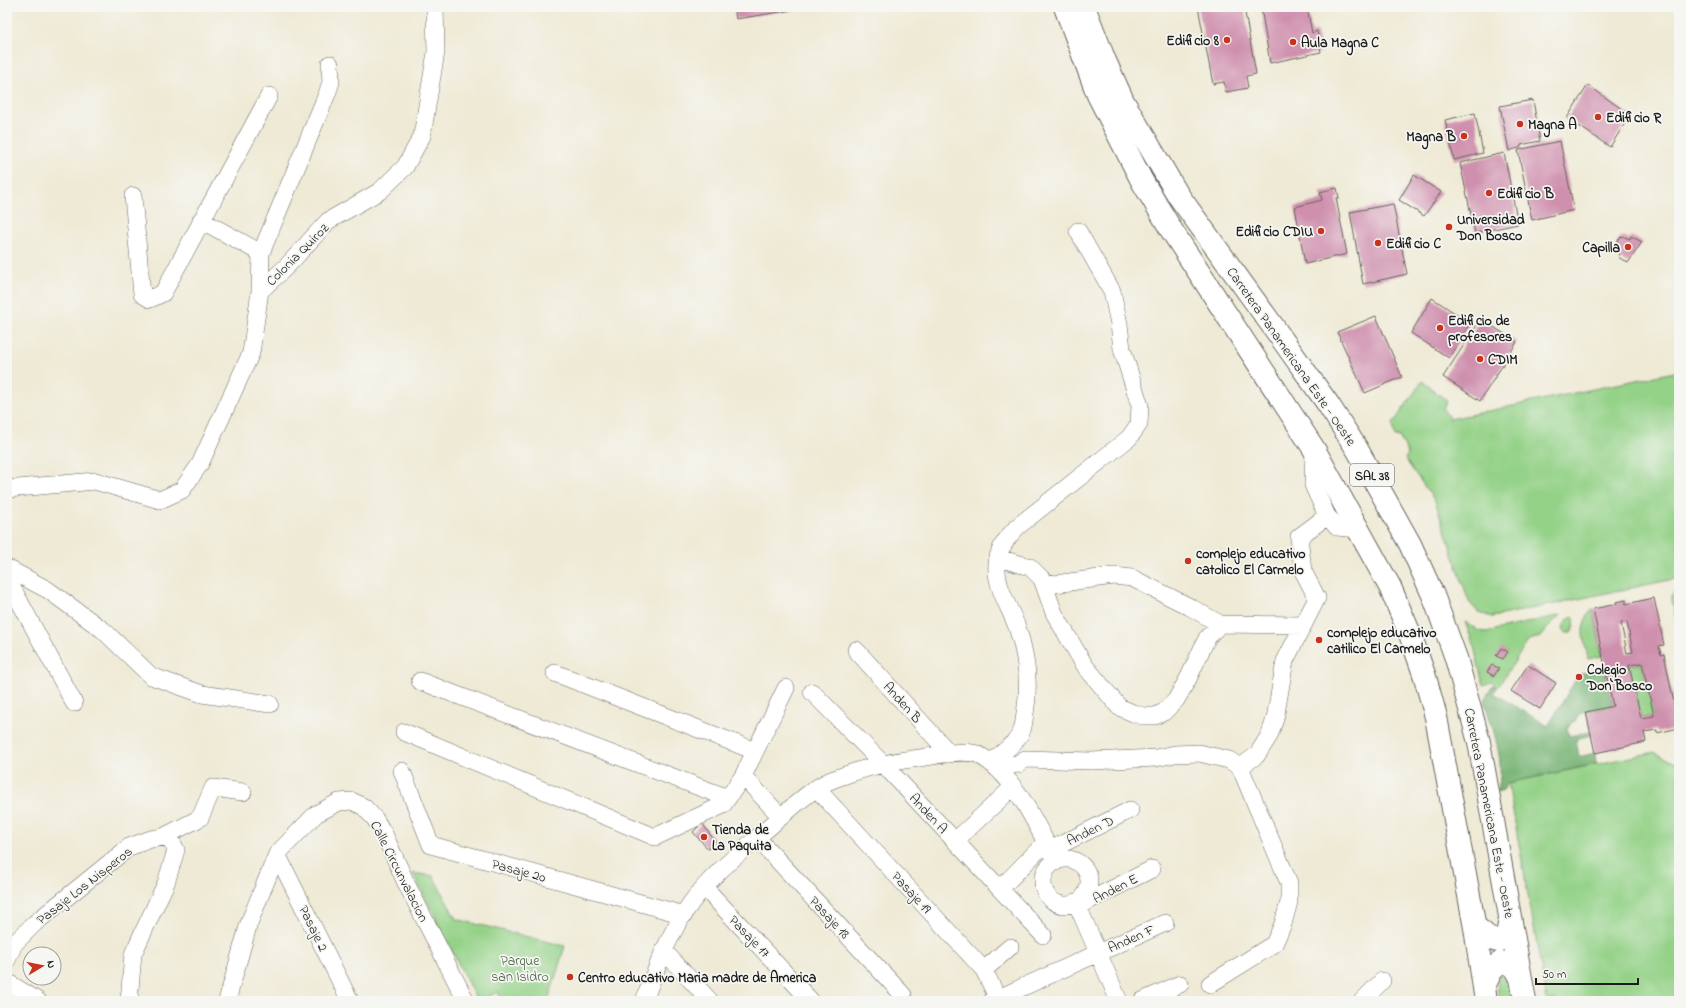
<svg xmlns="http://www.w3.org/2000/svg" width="1686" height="1008" font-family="'Indie Flower',sans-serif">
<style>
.green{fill:#94d288;stroke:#587752}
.forest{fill:#77b474;stroke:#4a6848}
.building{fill:#cf90ae;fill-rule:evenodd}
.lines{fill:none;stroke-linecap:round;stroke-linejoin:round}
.minor-casing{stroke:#66645d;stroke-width:18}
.highway-casing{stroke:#66645d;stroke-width:24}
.minor{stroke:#fff;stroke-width:17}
.highway{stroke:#fff;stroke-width:22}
.poi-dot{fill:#c8321e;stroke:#f6f6f2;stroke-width:1.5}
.labels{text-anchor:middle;stroke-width:3.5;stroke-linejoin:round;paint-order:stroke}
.shield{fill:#f6f6f2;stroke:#5d5d5c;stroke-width:1}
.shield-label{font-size:13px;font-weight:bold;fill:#1c1c1c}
.poi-label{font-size:14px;font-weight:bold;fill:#1c1c1c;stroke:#f6f6f2;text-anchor:start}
.street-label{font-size:14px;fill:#1c1c1c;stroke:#f6f6f2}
.park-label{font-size:14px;fill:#465c42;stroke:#f6f6f2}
</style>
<rect width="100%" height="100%" fill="#f6f6f2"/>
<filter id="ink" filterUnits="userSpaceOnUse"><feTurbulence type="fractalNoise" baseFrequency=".025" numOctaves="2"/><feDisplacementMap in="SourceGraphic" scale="8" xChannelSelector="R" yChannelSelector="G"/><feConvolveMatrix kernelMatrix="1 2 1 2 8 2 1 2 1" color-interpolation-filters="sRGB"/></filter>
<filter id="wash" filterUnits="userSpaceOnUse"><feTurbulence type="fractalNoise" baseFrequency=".012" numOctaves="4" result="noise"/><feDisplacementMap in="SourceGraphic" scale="16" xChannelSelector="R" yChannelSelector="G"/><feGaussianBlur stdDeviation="0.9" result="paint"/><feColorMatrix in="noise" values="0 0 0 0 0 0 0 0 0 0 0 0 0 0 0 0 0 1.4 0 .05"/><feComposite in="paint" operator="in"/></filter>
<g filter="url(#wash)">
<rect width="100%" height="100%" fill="#efead5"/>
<path class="green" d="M1679,371V578L1492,617L1479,613L1469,602L1435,501L1405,459L1408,454L1399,436L1395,437L1393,424L1422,381L1447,401L1443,409L1450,419Z
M1679,591V634L1671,596L1674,592Z
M1593,609L1602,656L1588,659C1584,637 1577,627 1593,609Z
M1561,615L1553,622L1540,637L1529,640L1497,688L1492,682L1483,685L1474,646L1465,622L1479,631L1486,632Z
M1573,616C1576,620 1574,629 1571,633H1567L1563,630C1563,624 1567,618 1573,616Z
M1642,663L1654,716L1641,718L1629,665Z
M1654,752L1679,765V1001H1547L1508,783Z
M413,873L433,876L456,919L565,946L548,1001H502L498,992L480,1001H477Z
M1501,974H1504L1508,979L1515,1001H1499L1497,982Z"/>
<path class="forest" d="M1605,669L1613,706L1582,712L1578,715L1577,720L1572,722L1567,728L1569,736L1590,732L1591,735L1576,739L1579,757L1595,753L1596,764L1508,783L1503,790L1497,792C1507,763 1492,728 1484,700L1493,685L1497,688L1494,693L1548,726L1579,674Z"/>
<g id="blocks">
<path class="building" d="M734,7H805V8L736,19Z
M1198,7H1244L1256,74L1246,76L1248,88L1226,92L1224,82L1213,84Z
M1261,7H1307L1312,33L1317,31L1321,52L1270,63Z
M1588,85L1630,115L1610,147L1567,118Z
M1533,100L1540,141L1521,145V147L1509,151L1500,106Z
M1475,113L1483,153L1454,160L1445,120Z
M1560,141L1574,210L1532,220L1518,150Z
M1504,153L1518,224L1475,233L1460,163Z
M1414,175L1441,192L1424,216L1399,200Z
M1337,188L1339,198H1336L1347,254L1305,264L1295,207L1322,200L1320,192Z
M1393,204L1407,274L1363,284L1350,212Z
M1622,236L1630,239L1631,236L1642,242L1628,263L1618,257L1620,254L1615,251L1618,240Z
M1432,298L1470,323L1449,358L1411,333Z
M1376,316L1402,377L1365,393L1337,332Z
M1481,319L1517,342L1480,401L1443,377Z
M1654,598L1664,645L1659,646L1660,650L1661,655L1664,654L1679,728L1657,733V730L1644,732L1646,742L1595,753L1586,712L1613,706L1593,609L1617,604L1616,602L1626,600V604ZM1627,622L1633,652L1627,653L1621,623ZM1642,663L1654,716L1641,718L1629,665Z
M1501,648L1508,652L1503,659L1496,656Z
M1492,665L1499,668L1494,676L1487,672Z
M1528,665L1556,683L1540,709L1511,691Z
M702,823L715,841L708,849L693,832Z"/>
</g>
</g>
<g filter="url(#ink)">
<use href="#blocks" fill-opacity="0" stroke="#66645d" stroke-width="1"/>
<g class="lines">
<g class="minor-casing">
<path id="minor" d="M133,196L142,294L150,299L163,293L269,96
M201,220L261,253
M260,291L261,253L327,94L331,82L330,64
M1314,449L1313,485L1327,516L1337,527L1359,529
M7,489L95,481L160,500L182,490L200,464L251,353L260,291L288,265L328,221L380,191L405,167L422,136L436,52L435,7
M998,558L1030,567L1042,579L1046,582L1055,584L1114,576L1132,578L1190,607L1220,624L1303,625
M7,568L48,590L103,630L151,676L202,694L270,704
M7,578L74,703
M1042,579L1054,613L1085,666L1119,707L1133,713L1143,716H1155L1164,712L1176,700L1188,679L1207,638L1220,624
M856,650L950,754
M555,673L755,751
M420,681L728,798
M812,692L884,765L1043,935
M404,732L655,837L723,805L743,776L786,688
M999,756L1010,765L1018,764L1025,759L1091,761L1156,758L1175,754L1199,753L1229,760L1240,767L1289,883V902L1283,924L1274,944L1210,984
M991,762C1000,755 1019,741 1022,730C1024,725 1024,719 1025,714C1030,685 1027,656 1017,627C1009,605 992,582 998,557C1001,545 1009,536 1017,527L1129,438L1139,424L1140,406L1122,349L1119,324L1112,291L1078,231
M1240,767L1257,755L1269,736L1275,719L1285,661L1317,598L1303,571L1299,537L1327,516
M402,771L431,845L684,915
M743,776L781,817
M817,789L984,970L999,1001
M163,837L200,818L213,788L243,792
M757,838L903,995
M955,841L1013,787
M1050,850L1130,810
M277,854L350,1001
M1043 882a23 23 0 1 1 46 0a23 23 0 1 1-46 0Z
M705,888L811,1001
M1000,889L1046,842
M1076,902L1119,1001
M1078,906L1152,869
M664,951L710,1001
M7,960L14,944L35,923L129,847L151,839L169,836L176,850L166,883L133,954L129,1001
M984,970L1010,947
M7,982L38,1001
M227,1001L249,923L277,854L316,814L339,802L352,801L364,807L375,819L384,834L407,885L466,1001
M644,1001C657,967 669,933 691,903C713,873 746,848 774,823C789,810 811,789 829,781C857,770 890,761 920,758C936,756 965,748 979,755C1016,775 1037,827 1056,862
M992,1001L1165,923
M1142,1001L1180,984
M1362,1001L1382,981"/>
</g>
<g class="highway-casing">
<path id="highway" d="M1065,7L1098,95L1142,181L1172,231L1314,449L1390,587L1410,634L1425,677L1436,717L1475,928L1486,1001
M1084,7L1105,61L1123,101L1178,195L1272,325L1328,404L1357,449L1410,544L1433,595L1456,658L1479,742L1525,1001
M1475,928C1484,931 1487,940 1498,941L1507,935L1510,919
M1484,986L1493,968L1501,962C1513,963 1517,969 1521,979"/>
</g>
<use href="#minor" class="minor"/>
<use href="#highway" class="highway"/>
</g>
</g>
<g class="poi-dot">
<circle cx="1227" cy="40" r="4"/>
<circle cx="1293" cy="42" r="4"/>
<circle cx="1598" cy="117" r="4"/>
<circle cx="1520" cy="124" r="4"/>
<circle cx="1464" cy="136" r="4"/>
<circle cx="1489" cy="193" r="4"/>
<circle cx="1449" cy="227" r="4"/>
<circle cx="1321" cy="231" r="4"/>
<circle cx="1378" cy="243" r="4"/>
<circle cx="1628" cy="247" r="4"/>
<circle cx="1440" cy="328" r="4"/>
<circle cx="1480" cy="359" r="4"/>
<circle cx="1188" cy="561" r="4"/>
<circle cx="1319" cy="640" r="4"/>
<circle cx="1579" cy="677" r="4"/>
<circle cx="704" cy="837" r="4"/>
<circle cx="570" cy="977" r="4"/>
</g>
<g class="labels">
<rect class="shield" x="1350" y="464" width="44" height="22" rx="3"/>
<g class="shield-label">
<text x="1372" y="480">SAL 38</text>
</g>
<g class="poi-label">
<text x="1219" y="45" text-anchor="end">Edificio 8</text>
<text x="1301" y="47">Aula Magna C</text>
<text x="1606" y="122">Edificio R</text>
<text x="1528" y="129">Magna A</text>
<text x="1456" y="141" text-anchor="end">Magna B</text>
<text x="1497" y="198">Edificio B</text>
<text x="1457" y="224">Universidad<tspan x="1457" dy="16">Don Bosco</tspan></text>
<text x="1313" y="236" text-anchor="end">Edificio CDIU</text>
<text x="1386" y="248">Edificio C</text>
<text x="1620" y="252" text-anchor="end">Capilla</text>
<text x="1448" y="325">Edificio de<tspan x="1448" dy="16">profesores</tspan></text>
<text x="1488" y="364">CDIM</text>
<text x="1196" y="558">complejo educativo<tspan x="1196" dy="16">catolico El Carmelo</tspan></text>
<text x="1327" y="637">complejo educativo<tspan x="1327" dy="16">catilico El Carmelo</tspan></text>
<text x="1587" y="674">Colegio<tspan x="1587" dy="16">Don Bosco</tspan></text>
<text x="712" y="834">Tienda de<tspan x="712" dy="16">La Paquita</tspan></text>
<text x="578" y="982">Centro educativo Maria madre de America</text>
</g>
<g class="street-label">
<text transform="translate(297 254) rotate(-45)" y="5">Colonia Quiroz</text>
<text transform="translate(1292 356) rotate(55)" y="5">Carretera Panamericana Este - Oeste</text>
<text transform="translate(903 702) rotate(48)" y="5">Anden B</text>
<text transform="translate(929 813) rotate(47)" y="5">Anden A</text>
<text transform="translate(1490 813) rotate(79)" y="5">Carretera Panamericana Este - Oeste</text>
<text transform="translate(1090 830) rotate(-26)" y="5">Anden D</text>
<text transform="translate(519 870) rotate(15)" y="5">Pasaje 20</text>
<text transform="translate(400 871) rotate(63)" y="5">Calle Circunvalacion</text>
<text transform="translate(84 885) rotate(-38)" y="5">Pasaje Los Nisperos</text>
<text transform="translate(1115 888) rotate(-27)" y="5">Anden E</text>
<text transform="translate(912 892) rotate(47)" y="5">Pasaje 19</text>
<text transform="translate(830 917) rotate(47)" y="5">Pasaje 18</text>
<text transform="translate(314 928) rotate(64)" y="5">Pasaje 2</text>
<text transform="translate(750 936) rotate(46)" y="5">Pasaje 17</text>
<text transform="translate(1131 938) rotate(-24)" y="5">Anden F</text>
</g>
<g class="park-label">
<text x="520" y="965">Parque<tspan x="520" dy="16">san Isidro</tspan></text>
</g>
</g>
<rect width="1686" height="1008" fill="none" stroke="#f6f6f2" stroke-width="24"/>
<g transform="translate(42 966) rotate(80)"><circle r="19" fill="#f6f6f2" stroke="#9f9f9c"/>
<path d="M0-3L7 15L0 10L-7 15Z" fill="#c8321e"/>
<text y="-6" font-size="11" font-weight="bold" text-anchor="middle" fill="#1c1c1c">N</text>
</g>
<path d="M1536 978v6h102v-6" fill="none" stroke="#1c1c1c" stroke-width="2"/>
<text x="1542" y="978" font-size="12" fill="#1c1c1c" stroke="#f6f6f2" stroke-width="3" paint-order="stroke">50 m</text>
</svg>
